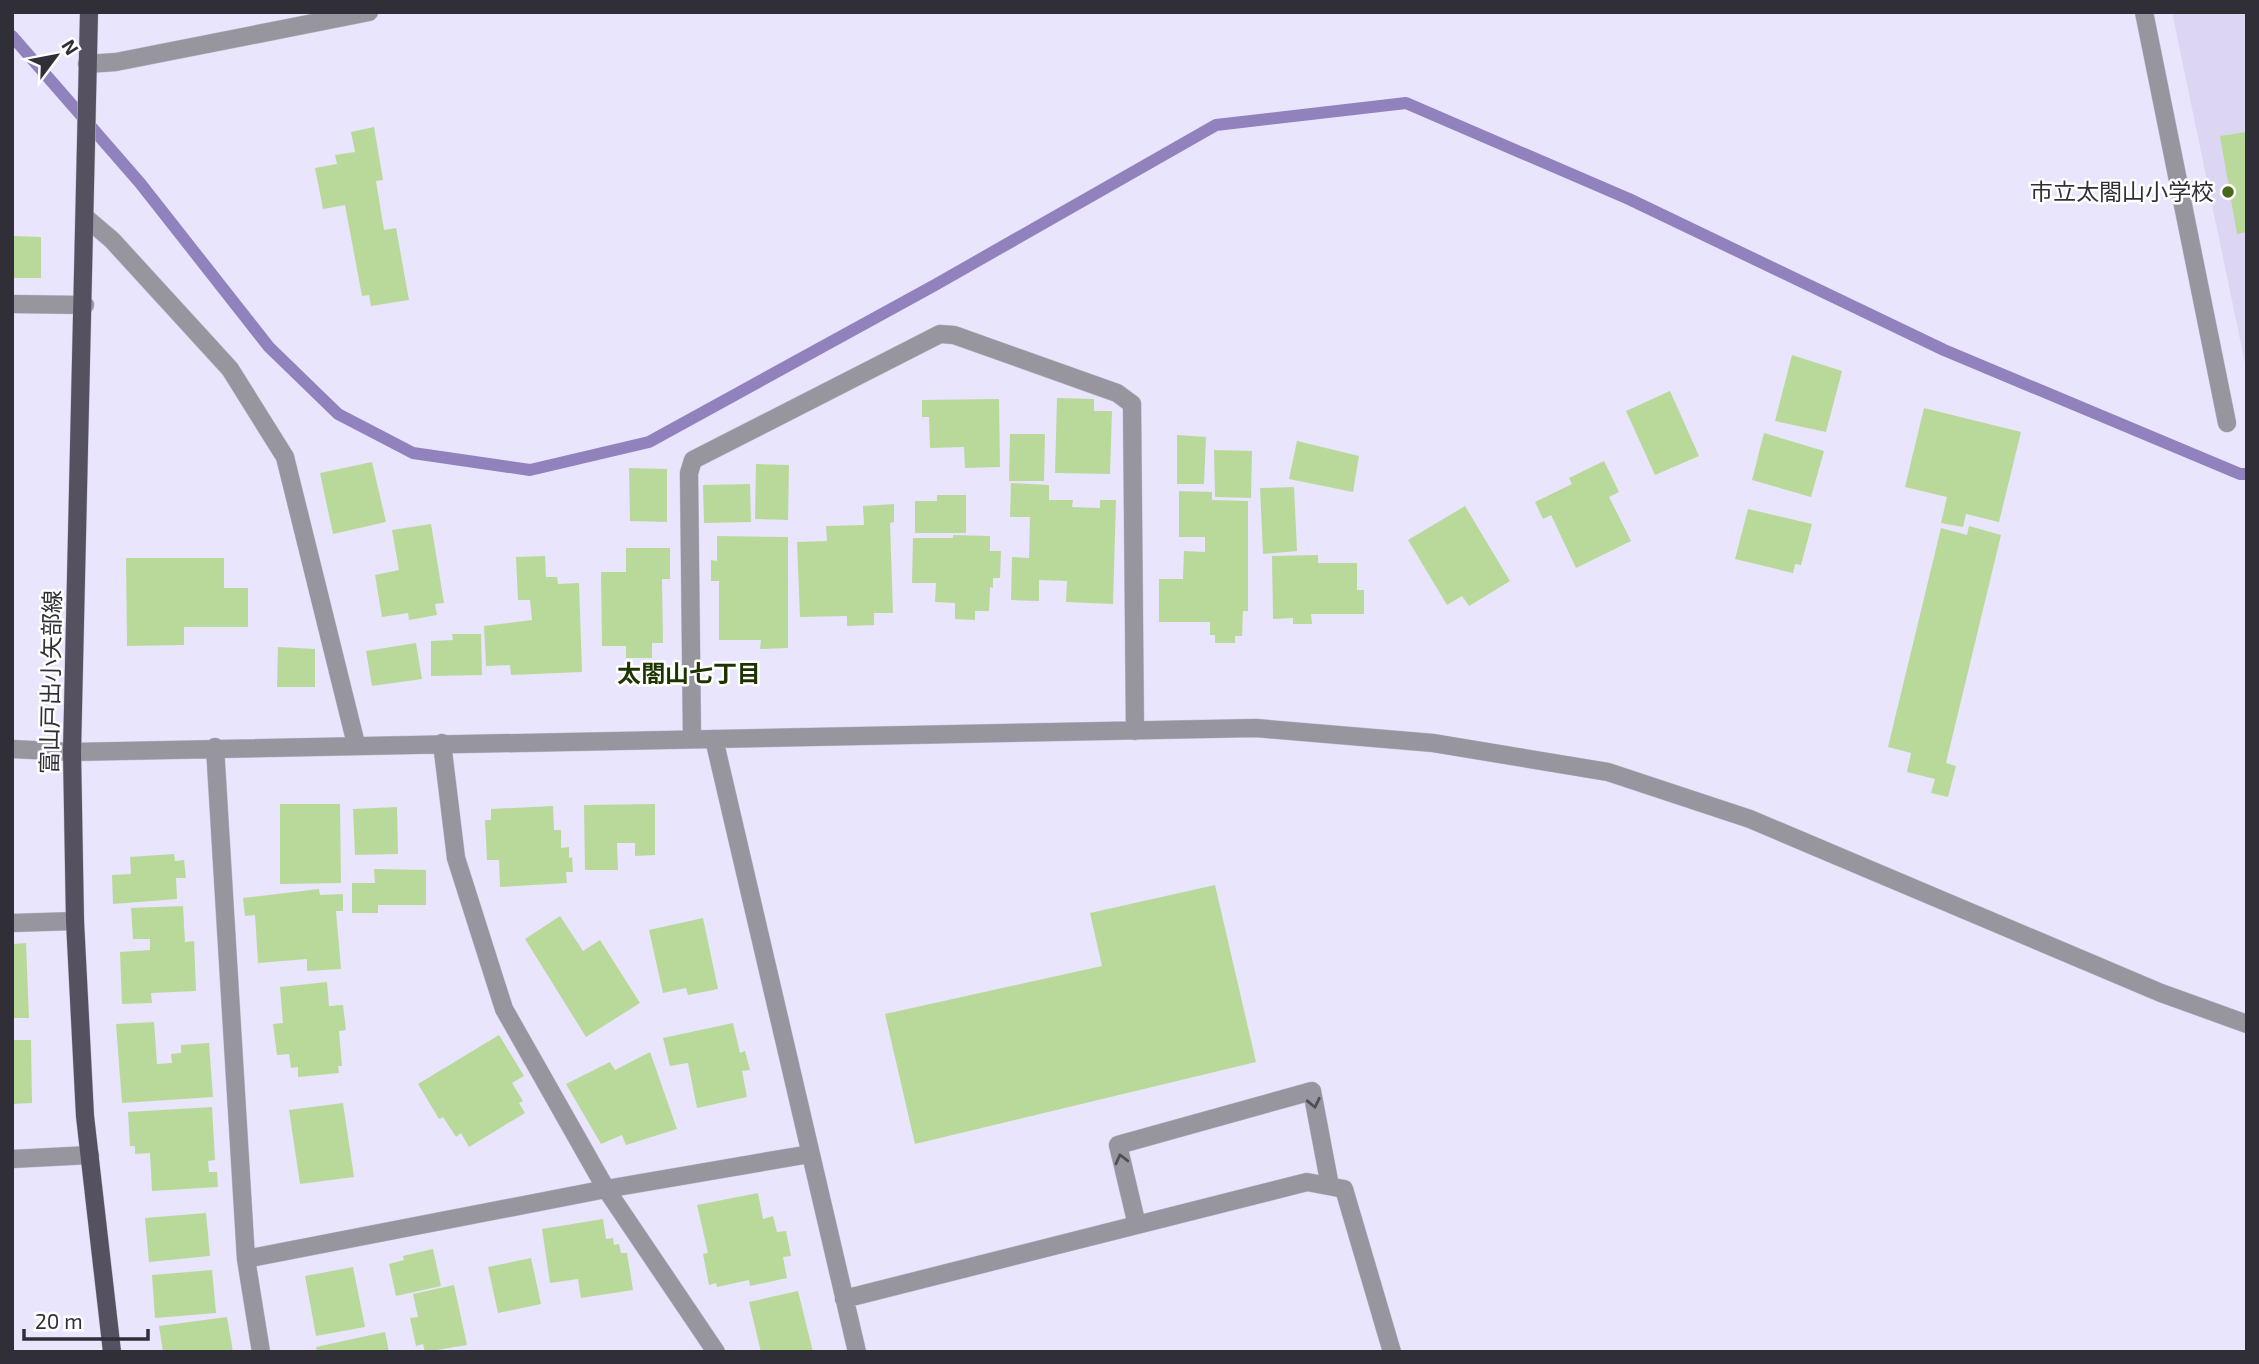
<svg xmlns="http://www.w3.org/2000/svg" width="2259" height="1364" font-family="'Exo 2','Noto Sans JP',sans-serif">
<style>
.built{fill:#dcd6f2}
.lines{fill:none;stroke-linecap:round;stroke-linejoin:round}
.stream{stroke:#9182be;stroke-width:12}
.building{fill:#b9d99b}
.minor-casing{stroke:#c4c1d5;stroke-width:19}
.major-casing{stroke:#c4c1d5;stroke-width:19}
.minor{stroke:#97959e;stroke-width:18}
.major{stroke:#555161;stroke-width:18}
.oneway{stroke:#4f4e56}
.poi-dot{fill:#46671d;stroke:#fff;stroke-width:2.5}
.labels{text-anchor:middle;stroke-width:5;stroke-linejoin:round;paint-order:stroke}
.poi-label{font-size:23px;fill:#302f37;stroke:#fff;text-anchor:end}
.street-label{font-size:23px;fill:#302f37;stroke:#fff}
.neighbourhood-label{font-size:24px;font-weight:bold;fill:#1e3400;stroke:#fff}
</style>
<rect width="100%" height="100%" fill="#e9e5fc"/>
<path class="built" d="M2172,12H2247V373Z"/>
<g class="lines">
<path class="stream" d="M12,36L140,183L269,347L338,414L413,453L530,470L649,442L935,285L1216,125L1406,103L1629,199L1944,350L2240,474H2247"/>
</g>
<path class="building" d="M374,127L383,180L376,181L384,230L396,228L409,300L371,306L369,295L362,296L345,205L323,209L315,168L337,164L335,155L355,152L351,132Z
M2246,132L2247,232L2237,234L2220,136Z
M12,236L41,237V278H12Z
M1792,355L1842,371L1826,432L1775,421Z
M1670,391L1699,456L1655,475L1626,411Z
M1057,398L1094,399V411H1112L1110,474L1055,473Z
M999,399L1000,467L965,468L964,447L930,448L929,417H922V400Z
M1924,408L2021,432L1999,522L1966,514L1963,527L1941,523L1947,497L1905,487Z
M1764,433L1824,451L1811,497L1752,480Z
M1010,434H1045L1044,481H1009Z
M1177,435L1206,437L1204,484H1177Z
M1297,441L1359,456L1353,492L1289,479Z
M1214,450L1252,451L1251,498L1215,497Z
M1604,461L1619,492L1609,497L1631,541L1576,568L1551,515L1543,519L1535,502L1572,484L1569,478Z
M372,462L386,522L333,534L320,473Z
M756,464L789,465L788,520L755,519Z
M629,468L667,469V522L630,521Z
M1011,483L1049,485V500H1073L1072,507L1100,508V500H1116L1113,604L1066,602L1067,581L1039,580V601L1011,600L1012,557L1029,558L1030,517H1010Z
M750,484L751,522L704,523L703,485Z
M1294,487L1297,551L1263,554L1260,488Z
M1179,491L1212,492V500L1248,501V611H1243L1242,636H1235V643H1215V635H1210V622H1159V579H1183L1184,551L1205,552V537H1179Z
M937,495H966V533H915V501H937Z
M894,504V522L890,523L893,613H874V625L847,626V616L800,617L797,542L827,541L826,526L864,525L863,506Z
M1465,506L1510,581L1469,606L1462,596L1447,605L1408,540Z
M1748,509L1812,524L1801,565L1795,564L1793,573L1735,559Z
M431,524L444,603L435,604L437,615L409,620L408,613L382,617L375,575L399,570L392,530Z
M1969,526L2001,535L1946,763L1956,766L1948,797L1931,793L1935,779L1907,772L1911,753L1888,747L1941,528L1967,535Z
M953,535L990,536V551H1001L1000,578H993V588L990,587L989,611H975V620L955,619V603L935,602L936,583H912L913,538H953Z
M717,536L788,537V648L760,649L761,640H719V581H711V560L717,561Z
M626,548H670V579H662L663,643H652V658H626V646H602L601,572H626Z
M1318,555V563H1357V590H1364V614H1311L1312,624H1293V618L1273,619L1272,556Z
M545,556L546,577H557L558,584L579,583L582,672L511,675L510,665L486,666L484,626L532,620L530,600H518L516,557Z
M126,558H224V588H248V627H184V645L127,646Z
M452,634H481L482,675L431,676V641L453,640Z
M416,643L422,679L372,686L366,651Z
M278,647L315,649V687H277Z
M280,804H340L341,883L280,884Z
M655,804V855L635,856V843H617L618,870H585L584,805Z
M553,806L554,830H561V848L569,847V858L572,857L573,872H566L567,883L500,887L499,860H487L485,820H491V809Z
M397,807L398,854L355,855L353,809Z
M174,854L175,861L184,860L186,878H176L177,899L113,904L112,875L131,874L130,857Z
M374,869L426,870V905H378V913H352V883H375Z
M1215,885L1256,1062L915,1144L885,1014L1102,966L1090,913Z
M319,889L320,895L343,894V911H336L341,969L307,971V959L258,963L255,915L245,916L243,898Z
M183,906L185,942L194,941L196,991L151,993L152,1003L122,1004L120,952L150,950V939H133L131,908Z
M560,916L583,951L600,940L640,1003L586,1037L525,939Z
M703,918L718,989L688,995L686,988L663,993L649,930Z
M26,943L29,1018H12V944Z
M327,982L329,1006L343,1005L346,1030L339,1031L342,1066H338L339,1073L298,1077V1067L291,1068L289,1054L277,1055L273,1024L283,1023L280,987Z
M154,1022L157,1064L172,1063L171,1054L181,1053V1045L209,1043L213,1097L122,1103L116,1024Z
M733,1023L740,1053L745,1051L750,1070L742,1071L747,1097L697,1108L688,1063L670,1066L663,1038Z
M499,1035L524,1076L512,1083L523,1101L519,1103L525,1113L469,1147L461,1133L456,1137L443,1117L439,1119L418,1084Z
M12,1040H31L32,1103L12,1104Z
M650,1052L677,1129L626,1145L622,1135L601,1144L566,1084L610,1062L615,1070Z
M343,1103L354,1177L300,1184L289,1110Z
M212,1107L215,1160L208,1161L209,1172H217L218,1187L152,1191L150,1153L135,1154V1146H130L128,1112Z
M758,1193L763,1219L773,1216L777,1232L786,1231L791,1256L783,1257L787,1278L750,1286L749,1280L717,1287L716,1283L709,1285L703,1254L708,1253L697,1205Z
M206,1213L210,1256L149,1262L145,1218Z
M603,1219L606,1239L613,1238L614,1245L619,1244L621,1253H627L633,1290L581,1298L578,1279L550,1283L542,1229Z
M433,1249L441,1286L396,1296L389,1264L404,1260L403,1256Z
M531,1258L541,1304L498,1313L488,1267Z
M353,1267L365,1327L316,1336L305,1276Z
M212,1270L216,1313L155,1318L152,1275Z
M454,1285L467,1345L425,1352L423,1344L416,1346L410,1318L418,1317L413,1294Z
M798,1291L813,1352H761L749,1302Z
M227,1317L233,1352H163L159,1326Z
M385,1332L389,1352H317L316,1347Z"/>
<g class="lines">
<g class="minor-casing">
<path id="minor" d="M2144,12L2227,423
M87,64L116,62L369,12
M85,217L112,240L230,369L285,457L356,744
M12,304L85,305
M692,739L689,473L693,460L940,334L954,335L1117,393L1132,404L1135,731
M714,739L857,1352
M442,743L456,858L504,1009L606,1189L810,1154
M215,747L246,1259L261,1352
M12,749L72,752L1256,728L1433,743L1608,772L1750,819L2161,993L2247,1024
M12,923L75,921
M12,1159L90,1155
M1137,1225L1118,1145L1312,1091L1330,1186
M246,1259L606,1189L716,1352
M844,1299L1307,1182L1344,1189L1392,1352"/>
</g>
<g class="major-casing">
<path id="major" d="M89,12L72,752L75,921L85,1116L112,1352"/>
</g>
<use href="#minor" class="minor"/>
<use href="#major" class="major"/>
</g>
<defs><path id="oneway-chevron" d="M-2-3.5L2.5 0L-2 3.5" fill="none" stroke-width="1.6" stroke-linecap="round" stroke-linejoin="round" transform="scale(1.75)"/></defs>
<g class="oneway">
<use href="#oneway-chevron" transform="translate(1314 1103) rotate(78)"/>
<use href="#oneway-chevron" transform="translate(1121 1159) rotate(-104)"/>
</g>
<circle class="poi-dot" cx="2228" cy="192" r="7"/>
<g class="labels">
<g class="poi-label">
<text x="2214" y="200">市立太閤山小学校</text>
</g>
<g class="street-label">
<text transform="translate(51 682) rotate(-89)" y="8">富山戸出小矢部線</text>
</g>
<g class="neighbourhood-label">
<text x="689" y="682">太閤山七丁目</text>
</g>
</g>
<rect width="2259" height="1364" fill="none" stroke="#302f37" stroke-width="28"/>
<g transform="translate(56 56) rotate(58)" stroke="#ffffff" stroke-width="5" paint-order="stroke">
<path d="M0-5L12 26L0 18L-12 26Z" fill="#302f37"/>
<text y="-10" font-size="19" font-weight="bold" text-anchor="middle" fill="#302f37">N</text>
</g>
<path d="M24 1329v10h124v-10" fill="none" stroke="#302f37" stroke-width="3.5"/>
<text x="35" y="1329" font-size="21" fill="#302f37" stroke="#ffffff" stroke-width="5" paint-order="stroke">20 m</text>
</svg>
